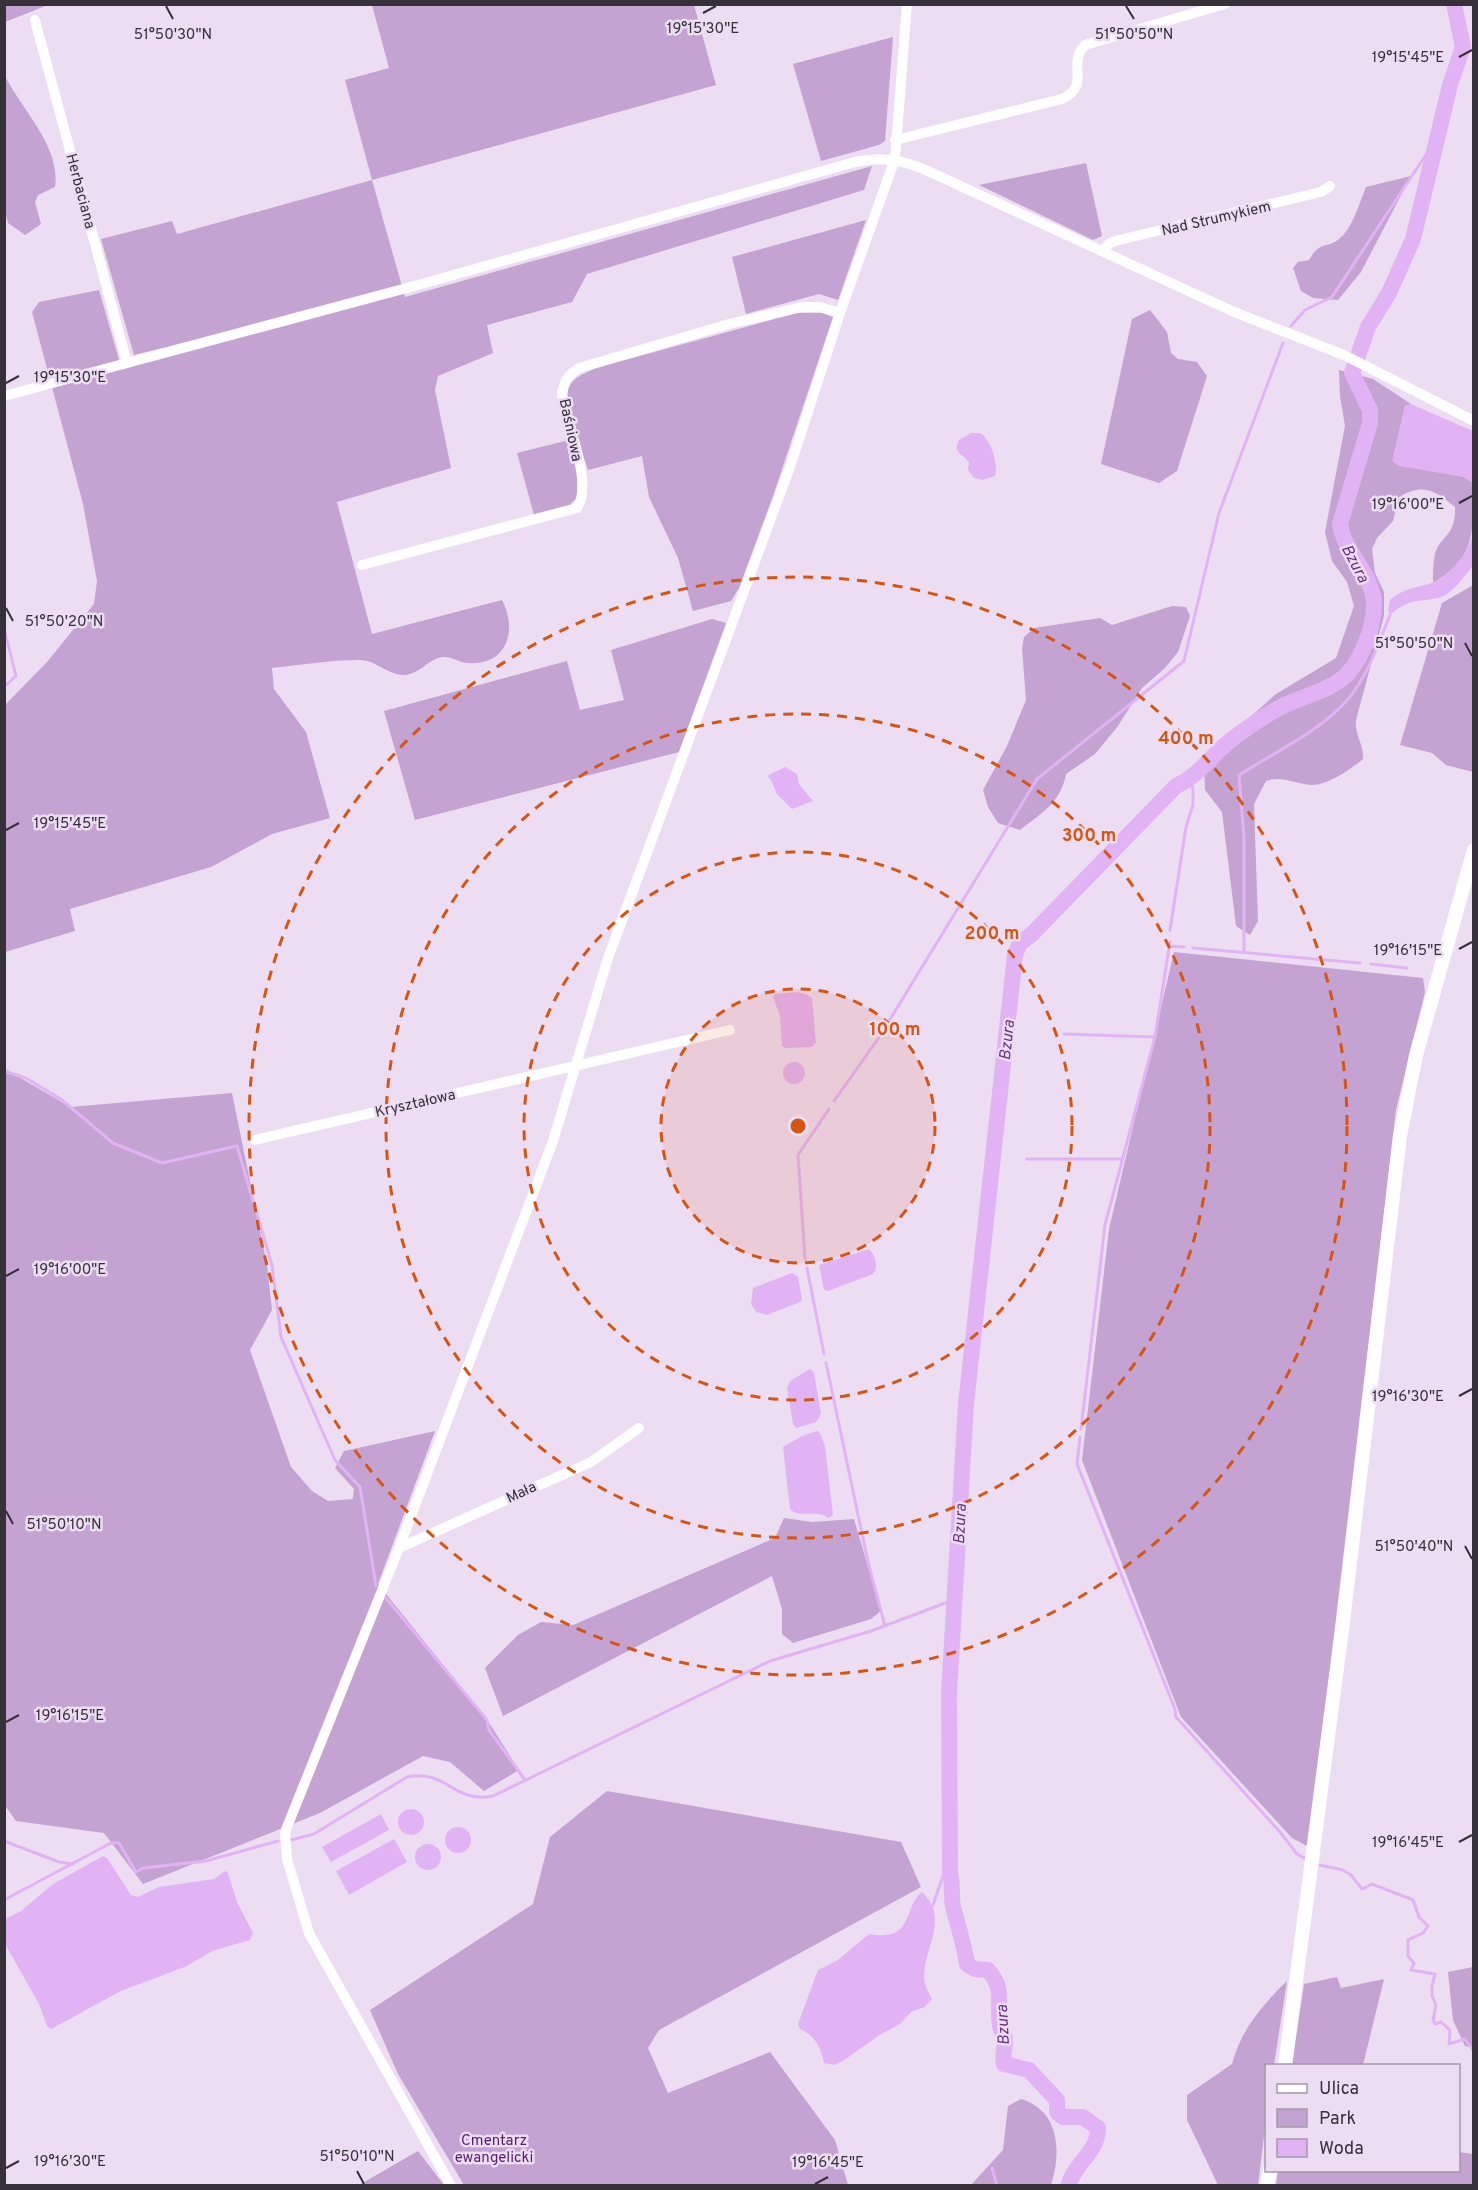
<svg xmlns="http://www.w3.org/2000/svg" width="1478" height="2190" font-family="Overpass,sans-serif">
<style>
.green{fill:#c4a2d1}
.water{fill:#e2b3f4}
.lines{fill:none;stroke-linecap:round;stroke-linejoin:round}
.stream{stroke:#e2b3f4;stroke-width:3}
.river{stroke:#e2b3f4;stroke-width:16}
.minor{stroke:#fff;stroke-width:10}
.tertiary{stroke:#fff;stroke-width:14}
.ticks{fill:none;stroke:#363038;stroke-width:2}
.ring{fill:none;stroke:#d65510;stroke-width:3;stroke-dasharray:10 8}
.labels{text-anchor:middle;stroke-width:5;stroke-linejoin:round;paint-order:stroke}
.street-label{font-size:15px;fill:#363038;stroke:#ecddf3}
.park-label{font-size:15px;fill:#571f6b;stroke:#ecddf3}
.water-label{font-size:16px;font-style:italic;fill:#6a327e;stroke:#ecddf3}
.ticks-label{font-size:15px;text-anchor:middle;fill:#363038;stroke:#ecddf3;stroke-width:5;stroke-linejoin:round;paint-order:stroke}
.centre{fill:#d65510;stroke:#ecddf3;stroke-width:3}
.ring-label{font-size:18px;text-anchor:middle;font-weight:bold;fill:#d65510;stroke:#ecddf3;stroke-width:5;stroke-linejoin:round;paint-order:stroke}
</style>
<rect width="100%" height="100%" fill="#ecddf3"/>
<path class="green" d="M4,5L5,4L48,5L5,22Z
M372,5H694L716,85L372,180L405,297L872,166L864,190L587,274L572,302L487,325L493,353L438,376L435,390L451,468L337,502L372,634L502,600C518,630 507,666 468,663C457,663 452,654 438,658C427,662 419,673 406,675C388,676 375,659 359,660C330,660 300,665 272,668L274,689L306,732L330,818L272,834L211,867L70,909L75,931L5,952L4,706L47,662L94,604L97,581L83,504L32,312L39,302L99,290L122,370L199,339L134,355L101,239L172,221L177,234L372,180L345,80L389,68Z
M893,37L885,141L879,145L821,161L793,64Z
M5,76C22,110 61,147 55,187L38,195L35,202L41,224L25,235L8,223L5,212Z
M1086,163L1102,236L1093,240L979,185Z
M1411,176L1361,272L1338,300L1313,298L1301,291L1293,268L1298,262L1309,260C1322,239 1325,250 1339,239C1352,230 1360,201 1366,187Z
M866,220L838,300L819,294L746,314L732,257Z
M1150,310L1167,332L1171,353L1178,359L1197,362L1207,376L1177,471L1159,483L1101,464L1132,319Z
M797,313H822L833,317L773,496L739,588L731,601L693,611L678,558L649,497L642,456L588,470C583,453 562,401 569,387C574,376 587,373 596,368Z
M1339,370L1373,379L1411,404L1405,406L1393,461L1464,477L1473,483C1473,528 1478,557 1433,583C1433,573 1433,563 1435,554C1440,535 1456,537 1455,507C1434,490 1424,483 1399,497L1393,521L1377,538L1372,549L1375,573L1384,592V616L1356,720C1354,734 1364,744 1363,759C1351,769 1328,785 1312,785C1295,784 1282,775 1266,781L1254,804L1258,921L1250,935L1236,926L1222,812L1205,790L1204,759L1276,694L1336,658L1354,606L1347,582L1332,561L1325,532L1345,426L1340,396Z
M569,440L577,470V497L566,509L534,515L517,453Z
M1473,585V772L1446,765L1432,753L1400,745L1442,603Z
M1172,606L1186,607L1190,616L1178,652L1165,668L1142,688L1118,726L1095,754L1066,774C1061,802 1042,813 1020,830L998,823L988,807L983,790L1007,746L1026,700L1022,648L1024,637L1034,628L1100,618L1112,625Z
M712,619L726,623L679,752L415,820L384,711L567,661L580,710L624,700L611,650Z
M1174,952L1423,978L1425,992L1396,1110L1309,1847L1292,1838L1181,1717L1082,1460L1109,1229Z
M4,1068L70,1107L232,1093L267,1265L272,1310L250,1350L291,1467L312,1491L328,1501L353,1499L354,1489L335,1468L344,1451L435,1431L378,1584L486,1718L519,1770L484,1791L450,1762L423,1756L320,1813L143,1884L104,1833L16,1821L4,1804Z
M784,1518L812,1522L854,1519L881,1611L871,1619L793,1643L782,1634V1609L772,1576L503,1716L485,1668L518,1635L541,1622L573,1625L775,1538Z
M607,1791L901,1842L921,1887L659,2030L648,2048L668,2093L770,2052L835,2140L848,2185H464L398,2074L370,2010L533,1904L550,1837Z
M1473,1967H1474L1473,2048L1465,2046L1453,2020L1448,1972Z
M1337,1977L1341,1988L1384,1979L1363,2065H1292L1304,1984Z
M1287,1981L1274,2065L1266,2066V2120L1258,2185H1218L1187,2120V2095L1232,2064C1241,2030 1262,2005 1287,1981Z
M1021,2099C1059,2110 1062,2152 1051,2185H971L1003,2150L1008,2106Z
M418,2151L444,2185H359Z
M1459,2152L1473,2154V2185H1276L1278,2171L1458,2170Z"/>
<path class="water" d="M1411,404L1473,431V483L1464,477L1399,466L1392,461L1405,406Z
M971,433H980C991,439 999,465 995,476L983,480L974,478L968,470L969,462C963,454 952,453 959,440Z
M1473,535V566C1465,575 1457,587 1447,594C1430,605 1414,593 1390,615L1388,610L1390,600C1407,586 1416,589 1434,582C1452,574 1467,553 1473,535Z
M785,767L797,774L799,784L813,801L792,809L777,794L771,780L767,776Z
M796,992L806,994L812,998L816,1043L812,1047L785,1048L782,1046L780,1016L773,997L775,994Z
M783 1073a11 11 0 1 1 22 0a11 11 0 1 1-22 0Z
M869,1249C875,1255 879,1266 873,1274L828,1291L824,1290L819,1265Z
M792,1273L798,1277L802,1299L800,1302L767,1315L756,1312L751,1304L753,1288Z
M810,1369L814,1373L821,1414L816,1422L796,1428L793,1424L787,1388L790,1381Z
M817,1431L820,1433L825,1446L833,1515L829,1518C815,1509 799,1519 790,1509L783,1447L802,1436Z
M398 1822a13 13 0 1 1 26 0a13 13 0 1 1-26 0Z
M381,1814L389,1830L331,1862L322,1847Z
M445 1840a13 13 0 1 1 26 0a13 13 0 1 1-26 0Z
M394,1839L407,1862L349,1895L336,1871Z
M415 1857a13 13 0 1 1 26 0a13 13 0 1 1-26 0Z
M103,1856L107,1858L131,1895L138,1897L159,1887L214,1879L225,1871L228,1873L237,1902L253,1933L250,1940L212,1951L187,1966L121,1991L51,2029L47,2026L39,2004L5,1944V1919L21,1911L53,1884Z
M922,1892C950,1918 924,1947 924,1977C924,1984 929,1993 932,1999L925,2007L911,2012L900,2024L878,2036L843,2061L834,2065L824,2063C821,2047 814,2035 800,2029L798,2024L818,1970L838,1960L869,1934C915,1942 902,1908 922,1892Z"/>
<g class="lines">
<path class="stream" d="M1291,326L1305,310L1332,297L1427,153L1435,148
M4,628L16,676L4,687
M1170,930L1186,827L1193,805V788L1189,780
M1169,946L1184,947
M1193,948L1360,963
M1244,951V837L1239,775C1275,752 1321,731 1349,698C1368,675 1379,642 1390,615
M1371,964L1407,968
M1064,1034L1155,1037
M4,1071L26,1078L62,1100L113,1143L162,1163L237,1146L272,1265L281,1337L335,1460L360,1487L376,1586
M834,1101L878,1039L1037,779L1184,661L1219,513L1283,343
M1027,1159H1122
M805,1259L798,1155L829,1109
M807,1268L824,1354
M826,1363L868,1562L885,1626
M1081,1429L1105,1225L1155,1037L1170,942
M1080,1437L1077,1464L1175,1709L1176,1717L1280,1832L1297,1854L1306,1859
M385,1597L487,1720L489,1730L525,1780
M291,1840L314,1834L407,1777C448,1769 453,1804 493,1796L770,1661L871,1631L956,1599
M4,1841L59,1862L73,1864
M1320,1865L1343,1870L1351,1875L1362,1889L1372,1884L1413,1900L1419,1917L1428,1926L1423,1933L1408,1940V1956L1414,1963L1411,1970L1435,1974L1432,1986V1996L1436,2005L1433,2020L1435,2024L1441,2022L1450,2030L1449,2044L1465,2039L1474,2052
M4,1900L111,1843H119L136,1872L143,1868L206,1861L278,1841
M933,1905L943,1876L950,1873
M992,2168L997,2186"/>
<path class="river" d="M1068,2186C1075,2162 1098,2153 1098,2128L1083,2117H1063L1057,2112V2100L1029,2070L1004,2064C1002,2055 1005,2048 1005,2040C1004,2035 1001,2030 1000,2026C996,2002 1006,1991 988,1970L975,1969L967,1964C964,1944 958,1926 953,1907C951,1896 953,1884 950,1873L949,1693L966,1404L1015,955L1020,943L1032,934L1176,786C1201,775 1213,752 1235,737C1250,726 1268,713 1285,705C1304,696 1327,691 1343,678C1361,663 1373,629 1374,607C1375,575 1344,553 1340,524L1370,423V410L1352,373L1368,327L1389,293L1413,239L1450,85L1463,47L1454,4"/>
<path class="minor" d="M35,20L127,363
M895,140L1062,99C1092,85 1066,64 1085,45L1225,4
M1102,251L1110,243L1119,240L1321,192L1330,186
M4,396L418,285L855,162C882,156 903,160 928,171L1234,312L1344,355L1474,421
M362,565L577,508C594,484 566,422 562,394C564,381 568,375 579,368L729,324L802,307H820L840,313
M255,1140L730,1030
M399,1548L591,1462L639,1428
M451,2186L309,1933L287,1859L285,1832L399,1548L553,1141L608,958L790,467L840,313L895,159L907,4"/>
<path class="tertiary" d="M1285,2066L1343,1622L1400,1136L1416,1055L1474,850
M1267,2186L1270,2170"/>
</g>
<path class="ticks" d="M166,6L173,19M1126,6L1134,19M703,13L716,6M1459,57L1472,50M6,383L19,376M1459,503L1472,496M6,608L13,621M1465,643L1472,656M6,830L19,823M1459,949L1472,942M6,1276L19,1269M1459,1396L1472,1389M6,1511L13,1524M1465,1546L1472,1559M6,1722L19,1715M1459,1842L1472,1835M6,2168L19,2161M357,2171L364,2184M815,2184L828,2177"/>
<circle cx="798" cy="1126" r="137" fill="#d65510" fill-opacity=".12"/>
<g class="ring">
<circle cx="798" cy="1126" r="137"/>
<circle cx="798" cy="1126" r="274"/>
<circle cx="798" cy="1126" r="412"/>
<circle cx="798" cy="1126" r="549"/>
</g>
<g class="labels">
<g class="street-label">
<text transform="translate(81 191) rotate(75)" y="5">Herbaciana</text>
<text transform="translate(1216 218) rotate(-13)" y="5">Nad Strumykiem</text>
<text transform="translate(571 430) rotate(78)" y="5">Baśniowa</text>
<text transform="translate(415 1103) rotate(-13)" y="5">Kryształowa</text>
<text transform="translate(521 1492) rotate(-25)" y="5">Mała</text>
</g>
<g class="park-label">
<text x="494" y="2145">Cmentarz<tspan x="494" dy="17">ewangelicki</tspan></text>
</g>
<g class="water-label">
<text transform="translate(1356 563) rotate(62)" y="6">Bzura</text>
<text transform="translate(1006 1040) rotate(-84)" y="6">Bzura</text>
<text transform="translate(959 1524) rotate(-87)" y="6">Bzura</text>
<text transform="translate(1002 2025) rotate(-93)" y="6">Bzura</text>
</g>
</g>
<g class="ticks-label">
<text x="703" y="33">19°15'30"E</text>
<text x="173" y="39">51°50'30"N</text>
<text x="1134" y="39">51°50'50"N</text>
<text x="1408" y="62">19°15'45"E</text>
<text x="70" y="382">19°15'30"E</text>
<text x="1408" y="509">19°16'00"E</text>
<text x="64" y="626">51°50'20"N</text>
<text x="1414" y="648">51°50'50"N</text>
<text x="70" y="828">19°15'45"E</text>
<text x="1408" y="955">19°16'15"E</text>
<text x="70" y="1274">19°16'00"E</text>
<text x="1408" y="1401">19°16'30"E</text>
<text x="64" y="1529">51°50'10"N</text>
<text x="1414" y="1551">51°50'40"N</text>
<text x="70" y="1720">19°16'15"E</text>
<text x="1408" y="1847">19°16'45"E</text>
<text x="357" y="2161">51°50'10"N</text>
<text x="70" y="2166">19°16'30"E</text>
<text x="828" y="2167">19°16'45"E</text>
</g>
<circle cx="798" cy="1126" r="9" class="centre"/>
<g class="ring-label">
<text x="1186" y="744">400 m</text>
<text x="1089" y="841">300 m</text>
<text x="992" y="939">200 m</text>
<text x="895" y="1035">100 m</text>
</g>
<rect width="1478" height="2190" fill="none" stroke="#363038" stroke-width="12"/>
<rect x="1265" y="2064" width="195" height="108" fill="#ecddf3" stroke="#a398a8" stroke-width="1.5"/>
<rect x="1277" y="2084" width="30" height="9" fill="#ffffff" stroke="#a398a8" stroke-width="1.5"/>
<text x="1319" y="2094" font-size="18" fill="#363038">Ulica</text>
<rect x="1277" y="2109" width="30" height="18" fill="#c4a2d1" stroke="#a398a8" stroke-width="1.5"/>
<text x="1319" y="2124" font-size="18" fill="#363038">Park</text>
<rect x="1277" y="2139" width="30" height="18" fill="#e2b3f4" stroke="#a398a8" stroke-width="1.5"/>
<text x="1319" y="2154" font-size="18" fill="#363038">Woda</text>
</svg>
